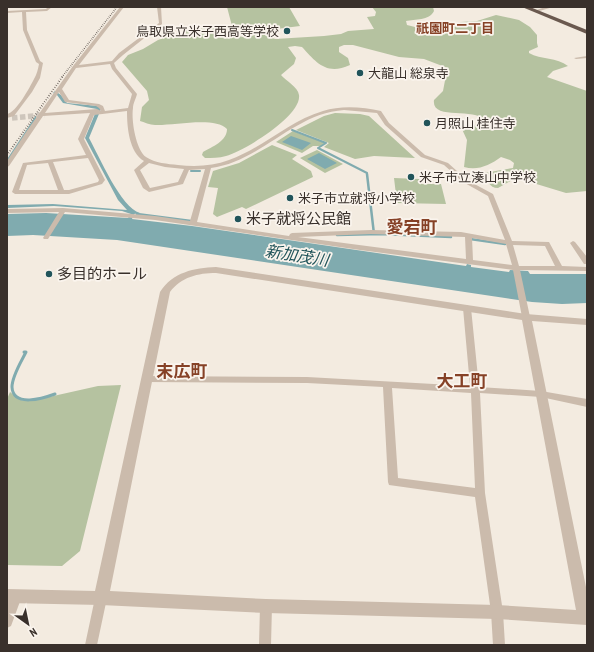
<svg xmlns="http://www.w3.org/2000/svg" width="594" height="652" font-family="'PT Sans Narrow','Noto Sans JP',sans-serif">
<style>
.green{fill:#b5c2a0}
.water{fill:#80abaf}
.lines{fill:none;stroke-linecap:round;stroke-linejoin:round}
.stream-far2{stroke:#80abaf;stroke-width:2}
.stream-far1{stroke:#80abaf;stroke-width:2.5}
.stream{stroke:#80abaf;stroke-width:3}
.minor-tunnel{stroke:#cec6bc;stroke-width:5.5;stroke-dasharray:5.5 2.5;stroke-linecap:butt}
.minor{fill:#cbbbac;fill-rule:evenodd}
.tertiary{fill:#cbbbac;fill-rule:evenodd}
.trunk{fill:#6a594f;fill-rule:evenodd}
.rail-far1{stroke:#39302b;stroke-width:1.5;stroke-dasharray:0.5 1.5;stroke-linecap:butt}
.rail{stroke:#39302b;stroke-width:2;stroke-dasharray:0.5 2;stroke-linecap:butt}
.poi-dot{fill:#21545a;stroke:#faf4ed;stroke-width:1.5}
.labels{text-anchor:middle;stroke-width:3.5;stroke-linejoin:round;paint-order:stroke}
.far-neighbourhood-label{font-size:13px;font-weight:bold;fill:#864126;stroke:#faf4ed}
.far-poi-label{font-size:13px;fill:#39302b;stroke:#faf4ed;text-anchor:start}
.poi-label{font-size:15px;fill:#39302b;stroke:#faf4ed;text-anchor:start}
.water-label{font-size:16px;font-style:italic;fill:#21545a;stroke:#faf4ed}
.quarter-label{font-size:17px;font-weight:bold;fill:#864126;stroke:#faf4ed}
</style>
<rect width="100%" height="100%" fill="#f3ebe0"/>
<path class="green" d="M227,7H289L300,26L268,30L232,26Z
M372,7H433L434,11C429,21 415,19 406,21L407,25L415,27L440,28L461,22L477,21L496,15L519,20L530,27L537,35V43L538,47L529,51V53C541,60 557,57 568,66L553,71L547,77L587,91V191L566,193L520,179H514L498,188C489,188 487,180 484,173L513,168L514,163L510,160L501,157C490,165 478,171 464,167L467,140L461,127L480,124L484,120C475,107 431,121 434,100L443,91L447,70L445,67L424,59L399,57L353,45H344L339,47V52L348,58L350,65C326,76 316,62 302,47L295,46L288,47L296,58L294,64L281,75C286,81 298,87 299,95C302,116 244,151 226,156C219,158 212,158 205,158L202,155L203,152C212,147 227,141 227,129C215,116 172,126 155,125C150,125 144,122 140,121L142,107L149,100L147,91L122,62L128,55L143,49L158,40L187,30L216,27H221L236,36L244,37L262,34L275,39L324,36L341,34L348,31L374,29L367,17L375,16L376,12Z
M335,113L360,114L369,116L415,158L374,156L355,159L324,147L329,143L296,130L324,116Z
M293,131L325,143L321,146H313L302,153L276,142Z
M272,145L297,155L292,159L311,171L313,177L246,209L242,207L217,217L213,214L218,188L208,187L213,171L239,163Z
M317,150L343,164L325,173L300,158Z
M394,178L419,179L422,184H441L446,204L397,203Z
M121,385L80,551L62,566L7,565V399L10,392L20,400L31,401L98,386Z"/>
<path class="water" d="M55,91L61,95L67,103L98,106L101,109L89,138C99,156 121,208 140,213L134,214L132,219L192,226L466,266L467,264L471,265V267L509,272L510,270L528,271L530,274H587V303L562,304L532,302L117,240L33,235L7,236V214L46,213L128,218L131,214L122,211L54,206L7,208V205L53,204L127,210L118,200L85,138L97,109L63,103L57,95L53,93Z
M291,136L311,143L302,150L282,142Z
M319,153L337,163L325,169L307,159Z"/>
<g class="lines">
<path class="stream-far2" d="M292,130L326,143L318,148L367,173V175
M7,161L36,117
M191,171H200"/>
<path class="stream-far1" d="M367,174L374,234
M137,214L191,221
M337,235L380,234L451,237
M470,239L505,244"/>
<path class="stream" d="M24,352H26C21,362 12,376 12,387C13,408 44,398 55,394"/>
<path class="minor-tunnel" d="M12,118L44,115"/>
<path class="minor" d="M48,7H52L47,11L26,12L27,30L40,61L43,63L40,78L32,92L14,116L7,118V114C16,113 30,87 34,79C37,74 38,69 39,64L36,62L23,30L22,12L7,13V11L46,9Z
M120,7H124L79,65L112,61L119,53L159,23L157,7H161L162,24L123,55L114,63L116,68L137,94C136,99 133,103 133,108C131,120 136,150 146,157C155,163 168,164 178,165C196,167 213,166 229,160C263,148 289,121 323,111C341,105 363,107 381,111L389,123L425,155L448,163L467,180L493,194L512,241L549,242L562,266L587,267V271L520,270L530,317L526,320L522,317L513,270L360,250L155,220L65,212L48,239H44L43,238L59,212L7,213V209L63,208L155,216L190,221L205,169L189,170L183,184L149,192L143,188L134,170L144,161C129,152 127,127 127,111L94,115L84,139L105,180L102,184L69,194H15L12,192L23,163L86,155L78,139L90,113L43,116L9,166L7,167V161L26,132L73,66ZM110,64L112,69L132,94L128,108L105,111L103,106L99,104L69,100L62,89L76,68ZM59,92L65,102L96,106L99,108L101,111L97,109L45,113ZM344,110L377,113L385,125L421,157L444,165L463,182L488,196L505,240L461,232L371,230L292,233L290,234L289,236L197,222L211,168C260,162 294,113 344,110ZM88,158L99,180L98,182L69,190H64L53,162ZM48,163L58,190H19L27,165ZM149,163L165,167L184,169L178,182L150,188L140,170ZM371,234L465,237L466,259L298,237ZM472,238L506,244L512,265L473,260ZM513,245L545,246L555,266H519Z
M587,56V58L576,59L574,58Z
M573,241L575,242L587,257V264H584L570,243Z
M467,305L471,308L479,387L541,391L587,399V407L541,397L480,393L485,493L503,612L505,645H493L491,612L475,497L389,485L388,482L383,387L307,383L147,382L144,381L143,379L144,377L147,376L307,377L470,386L463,308ZM392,388L471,393L475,488L398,478Z
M16,590L20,592L22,596L11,626L7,628V605L12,592Z
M101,592L105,594L107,598L97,645H85L95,598L97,594Z
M266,600L270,602L272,606L271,645H259L260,606L262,602Z"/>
<path class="tertiary" d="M545,7H553L536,12L534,11Z
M216,267L526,314L587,319V325L532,321L587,592V625L497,619L266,613L101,605L7,603V589L95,591L160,292C173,272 194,268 216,267ZM216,273L522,320L576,610L497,605L266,599L110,591L170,292C181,277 198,273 216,273Z"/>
<path class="trunk" d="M522,7H530L587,30V34Z"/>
<path class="rail-far1" d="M62,77L117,7"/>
<path class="rail" d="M7,155L63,76"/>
</g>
<g class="poi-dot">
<circle cx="287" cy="31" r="4"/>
<circle cx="360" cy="73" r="4"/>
<circle cx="427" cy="123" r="4"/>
<circle cx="411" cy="177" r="4"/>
<circle cx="290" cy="198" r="4"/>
<circle cx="238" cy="219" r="4"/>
<circle cx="49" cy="274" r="4"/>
</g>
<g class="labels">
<g class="far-neighbourhood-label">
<text x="455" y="33">祇園町二丁目</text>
</g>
<g class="far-poi-label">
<text x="279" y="36" text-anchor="end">鳥取県立米子西高等学校</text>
<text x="368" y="78">大龍山 総泉寺</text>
<text x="435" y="128">月照山 桂住寺</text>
<text x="419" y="182">米子市立湊山中学校</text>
<text x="298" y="203">米子市立就将小学校</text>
</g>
<g class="poi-label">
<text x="246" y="224">米子就将公民館</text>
<text x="57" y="279">多目的ホール</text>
</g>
<g class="water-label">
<text transform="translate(297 255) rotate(9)" y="6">新加茂川</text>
</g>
<g class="quarter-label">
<text x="412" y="233">愛宕町</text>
<text x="182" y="377">末広町</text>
<text x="462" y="387">大工町</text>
</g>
</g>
<rect width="594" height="652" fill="none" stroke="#39302b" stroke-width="16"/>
<g transform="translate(28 624) rotate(147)" stroke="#faf4ed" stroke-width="3" paint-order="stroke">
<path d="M0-3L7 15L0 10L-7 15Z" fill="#39302b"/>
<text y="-6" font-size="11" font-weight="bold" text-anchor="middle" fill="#39302b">N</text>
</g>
</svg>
